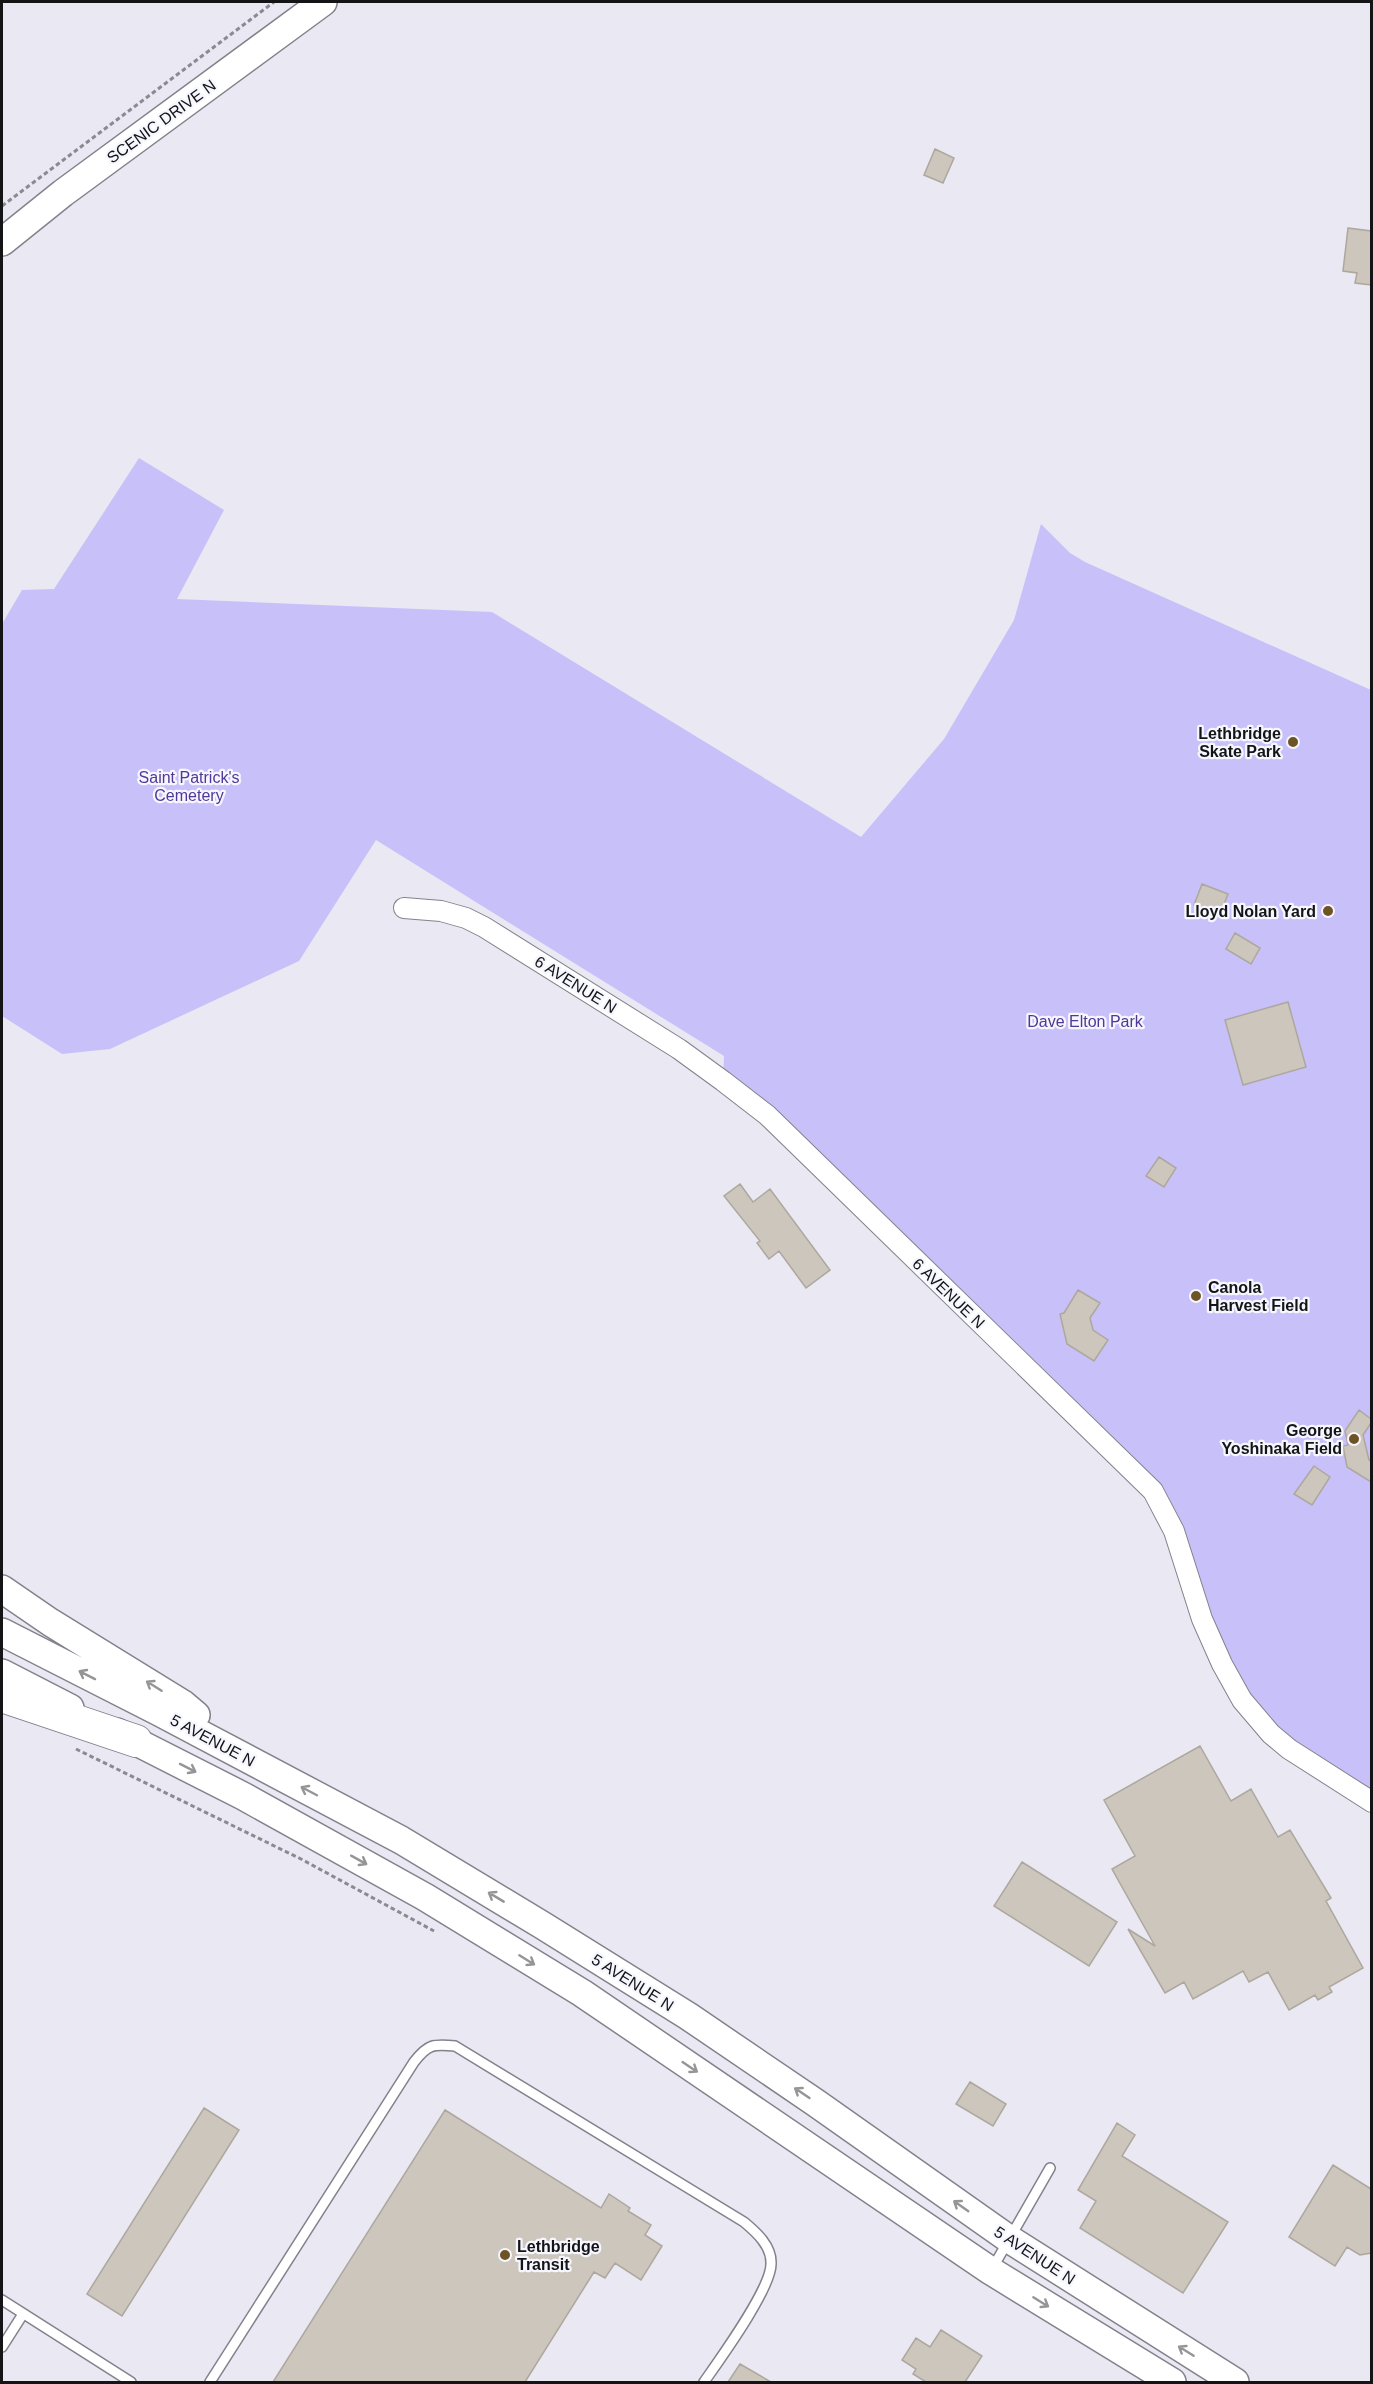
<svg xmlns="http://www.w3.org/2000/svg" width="1373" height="2384" font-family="Arial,sans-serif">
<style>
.green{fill:#c8c1f9}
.building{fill:#ccc6bd;stroke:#ada79e;stroke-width:1.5}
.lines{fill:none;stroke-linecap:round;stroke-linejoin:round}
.lane-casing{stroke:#83828c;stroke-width:12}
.street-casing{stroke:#83828c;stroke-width:22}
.secondary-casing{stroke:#83828c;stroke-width:30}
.primary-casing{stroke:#83828c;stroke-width:34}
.path{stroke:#8a8a91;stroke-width:3;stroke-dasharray:4.5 3;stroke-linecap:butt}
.lane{stroke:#fff;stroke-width:9}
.street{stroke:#fff;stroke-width:20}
.secondary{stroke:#fff;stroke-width:27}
.primary{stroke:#fff;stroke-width:32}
.oneway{stroke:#959597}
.poi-dot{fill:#6e5325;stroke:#f6f6fe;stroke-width:2}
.labels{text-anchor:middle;stroke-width:4.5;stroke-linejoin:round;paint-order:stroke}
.street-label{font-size:16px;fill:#141417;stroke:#f6f6fe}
.poi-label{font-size:16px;font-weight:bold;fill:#141417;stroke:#f6f6fe;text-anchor:end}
.park-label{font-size:16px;fill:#513898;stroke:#f6f6fe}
</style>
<rect width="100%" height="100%" fill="#e9e8f3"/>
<path class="green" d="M139,458L224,510L177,599L492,612L861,837L944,739L1014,620L1041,524L1070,553L1085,562L1371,690V1802L1242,1700L1153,1491L723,1081L724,1056L376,840L299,961L110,1049L62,1054L2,1016V624L22,590L54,589Z"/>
<path class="building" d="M935,149L954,158L943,183L924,175Z
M1348,228L1371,231V285L1355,283L1357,273L1343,271Z
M1202,884L1228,894L1220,915L1194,905Z
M1235,933L1260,948L1251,964L1226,949Z
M1288,1002L1306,1067L1243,1085L1225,1020Z
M1159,1157L1176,1168L1164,1187L1146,1176Z
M740,1184L753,1202L770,1189L830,1270L806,1288L779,1251L769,1259L757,1243L760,1241L724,1196Z
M1078,1290L1100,1303L1090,1318L1093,1330L1108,1340L1094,1361L1067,1344L1060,1314L1064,1313Z
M1359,1410L1371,1419V1423L1363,1435L1369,1460L1371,1461V1482L1347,1467L1343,1446L1348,1445L1345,1431Z
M1314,1466L1330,1477L1312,1505L1294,1494Z
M1200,1746L1231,1801L1251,1789L1278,1837L1290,1830L1331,1898L1326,1901L1363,1968L1329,1987L1332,1992L1318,2000L1315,1995L1289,2010L1268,1972L1249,1982L1243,1971L1193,1999L1184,1982L1165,1993L1128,1929L1155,1946L1112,1869L1135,1856L1104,1800Z
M1022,1862L1117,1922L1089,1966L994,1906Z
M970,2082L1006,2104L993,2126L956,2104Z
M204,2108L239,2130L122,2316L87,2294Z
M445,2110L601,2208L609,2194L630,2208L628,2211L651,2225L645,2235L662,2246L641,2280L615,2263L605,2278L594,2272L525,2382H273Z
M1117,2123L1135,2135L1122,2156L1228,2222L1183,2293L1080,2228L1096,2201L1078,2190Z
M1333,2165L1371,2189V2253L1360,2255L1347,2247L1335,2266L1289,2237Z
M941,2330L982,2356L965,2382H926L913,2374L916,2369L902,2360L916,2338L930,2347Z
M740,2364L771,2382H728Z"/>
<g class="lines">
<g class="lane-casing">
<path id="lane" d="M992,2269L1050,2168
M2,2300L131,2382
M2,2347L23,2314
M210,2382L414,2062C428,2044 433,2044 455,2046L744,2222C756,2232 772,2246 771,2264C771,2289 720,2359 704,2382"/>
</g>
<g class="street-casing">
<path id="street" d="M404,908L441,911L466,918L484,927L679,1049L723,1081L767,1115L1153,1491L1174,1531L1202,1619L1222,1664L1242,1700L1271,1734L1289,1749L1372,1802"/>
</g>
<g class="secondary-casing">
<path id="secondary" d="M2,242L63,193L323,2
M2,1589L50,1622L183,1704L196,1715
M2,1632L159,1712L401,1840L542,1925L688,2016L816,2103L1009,2239L1235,2382
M2,1673L70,1708
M117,1732L243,1796L425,1897L582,1993L991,2271L1172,2382"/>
</g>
<g class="primary-casing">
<path id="primary" d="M2,1696L136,1741"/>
</g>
<path class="path" d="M2,206L274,2
M76,1749L301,1859L434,1931"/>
<use href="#lane" class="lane"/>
<use href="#street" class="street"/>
<use href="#secondary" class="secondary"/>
<use href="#primary" class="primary"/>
</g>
<defs><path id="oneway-shaft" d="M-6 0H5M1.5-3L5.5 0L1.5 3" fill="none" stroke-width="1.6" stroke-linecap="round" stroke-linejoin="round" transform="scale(1.5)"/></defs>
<g class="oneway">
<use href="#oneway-shaft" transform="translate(87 1675) rotate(-153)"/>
<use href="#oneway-shaft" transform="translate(154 1686) rotate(-148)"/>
<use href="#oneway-shaft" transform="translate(188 1768) rotate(27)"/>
<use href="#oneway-shaft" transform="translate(309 1791) rotate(-152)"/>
<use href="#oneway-shaft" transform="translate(359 1860) rotate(29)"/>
<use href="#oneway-shaft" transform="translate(496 1897) rotate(-149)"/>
<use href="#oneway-shaft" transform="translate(527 1960) rotate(32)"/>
<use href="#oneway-shaft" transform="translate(690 2067) rotate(34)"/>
<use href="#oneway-shaft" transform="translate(802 2093) rotate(-146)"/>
<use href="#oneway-shaft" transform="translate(961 2206) rotate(-145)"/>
<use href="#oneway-shaft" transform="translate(1041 2302) rotate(32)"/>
<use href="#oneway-shaft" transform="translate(1186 2351) rotate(-148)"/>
</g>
<g class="poi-dot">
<circle cx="1293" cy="742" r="6"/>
<circle cx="1328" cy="911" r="6"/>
<circle cx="1196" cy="1296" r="6"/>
<circle cx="1354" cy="1439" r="6"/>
<circle cx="505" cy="2255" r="6"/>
</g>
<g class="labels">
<g class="street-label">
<text transform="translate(161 121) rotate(-36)" y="6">SCENIC DRIVE N</text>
<text transform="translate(576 984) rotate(32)" y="6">6 AVENUE N</text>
<text transform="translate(949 1293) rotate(44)" y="6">6 AVENUE N</text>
<text transform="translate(213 1740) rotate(28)" y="6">5 AVENUE N</text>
<text transform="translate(633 1982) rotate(32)" y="6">5 AVENUE N</text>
<text transform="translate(1035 2255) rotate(33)" y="6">5 AVENUE N</text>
</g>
<g class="poi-label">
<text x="1281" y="739">Lethbridge<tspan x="1281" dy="18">Skate Park</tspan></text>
<text x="1316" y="917">Lloyd Nolan Yard</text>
<text x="1208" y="1293" text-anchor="start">Canola<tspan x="1208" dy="18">Harvest Field</tspan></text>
<text x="1342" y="1436">George<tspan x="1342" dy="18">Yoshinaka Field</tspan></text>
<text x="517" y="2252" text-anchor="start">Lethbridge<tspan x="517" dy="18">Transit</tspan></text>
</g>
<g class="park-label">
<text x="189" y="783">Saint Patrick's<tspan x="189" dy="18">Cemetery</tspan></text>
<text x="1085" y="1027">Dave Elton Park</text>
</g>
</g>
<rect width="1373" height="2384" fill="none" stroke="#141417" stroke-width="6"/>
</svg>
